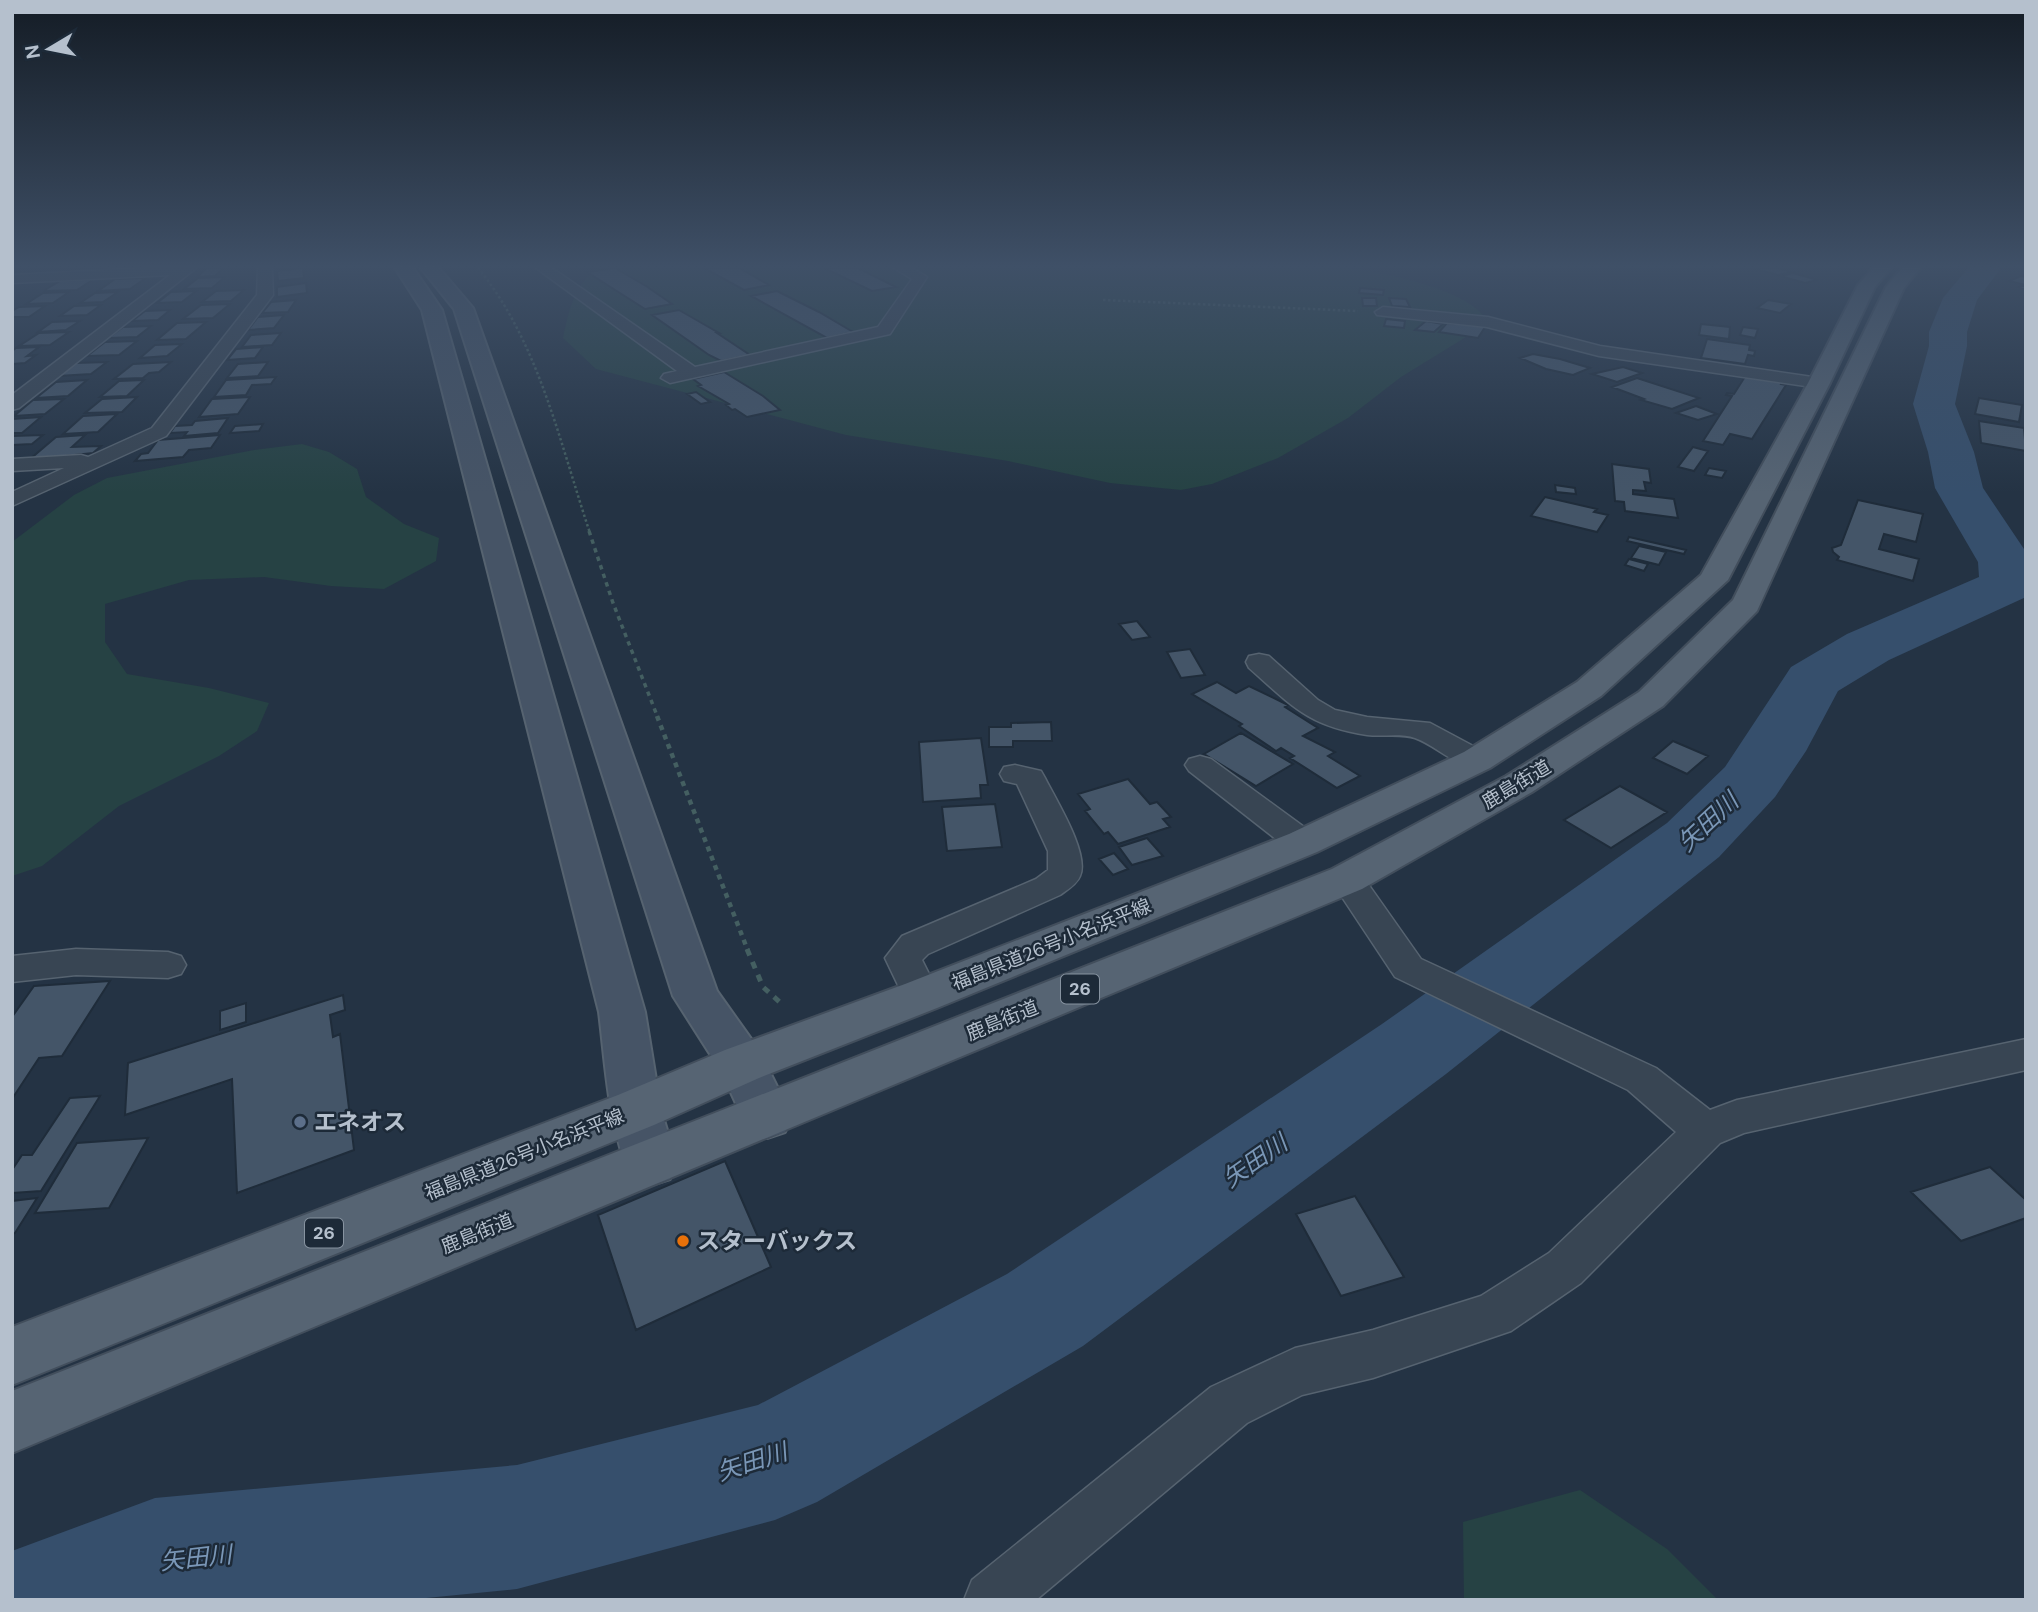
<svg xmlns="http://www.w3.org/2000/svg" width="2038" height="1612" font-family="'DM Sans','Noto Sans JP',sans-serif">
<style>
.green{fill:#264244}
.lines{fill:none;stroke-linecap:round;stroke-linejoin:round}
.river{fill:#364f6c;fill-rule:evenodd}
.building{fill:#445568;stroke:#1f2c3a;stroke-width:2}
.street-casing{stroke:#566370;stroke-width:3}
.secondary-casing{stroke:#566370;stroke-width:4}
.primary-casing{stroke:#424e5c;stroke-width:4}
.path-far3{stroke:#445f61;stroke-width:2.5;stroke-dasharray:2.5 2.5;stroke-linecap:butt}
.path-far2{stroke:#445f61;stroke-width:3.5;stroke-dasharray:4.5 4.5;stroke-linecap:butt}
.path-far1{stroke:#445f61;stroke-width:4.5;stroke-dasharray:5 5;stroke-linecap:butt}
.path{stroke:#445f61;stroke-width:5;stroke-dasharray:7 7;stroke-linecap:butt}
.street{fill:#384553;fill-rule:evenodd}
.secondary{fill:#465466;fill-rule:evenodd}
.primary{fill:#566473;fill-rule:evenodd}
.service-dot{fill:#5c6f8a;stroke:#1d2a38;stroke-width:2.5}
.food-dot{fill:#e8710a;stroke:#1d2a38;stroke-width:2.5}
.labels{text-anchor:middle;stroke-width:5;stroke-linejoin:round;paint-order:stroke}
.shield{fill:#1d2a38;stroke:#8793a0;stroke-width:2}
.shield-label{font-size:18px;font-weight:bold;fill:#b5c0cd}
.street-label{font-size:19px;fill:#b5c0cd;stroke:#1d2a38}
.near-poi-label{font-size:23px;font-weight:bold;fill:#b5c0cd;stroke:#1d2a38;text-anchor:start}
.near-water-label{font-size:24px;font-style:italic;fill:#7a97b7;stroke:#1d2a38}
</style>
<rect width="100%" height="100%" fill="#243344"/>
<path class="green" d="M597,268H1354C1393,276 1459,287 1485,317L1466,337L1401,377L1348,418L1278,458L1212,484L1181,490L1110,483L1008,461L846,435L596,369L563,338C569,310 574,286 597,268Z
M302,444L329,452L357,469L366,497L404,524L439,538L436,561L384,589L331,586L264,577L189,580L105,604V642L127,674L209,688L269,703L257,731L219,756L119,806L42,866L12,876V542L74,495L107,478L254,450Z
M1580,1490L1667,1549L1718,1600H1464L1463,1522Z"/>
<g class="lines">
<path class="river" d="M1968,268H2001L1977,300L1967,332V346L1955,404L1974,452L1983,488L2026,552V597L1889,660L1838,691L1806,751L1775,797L1719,857L1446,1074L1083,1346L817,1502L775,1520L517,1589L406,1600H12V1551L155,1498L517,1465L758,1405L1007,1274L1382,1024L1667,823L1725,767L1791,667L1847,634L1979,577L1978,562L1935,488L1928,452L1913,404L1929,346V332L1943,298Z"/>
</g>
<path class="building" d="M207,268H223L215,276L197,277Z
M303,268L304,278L278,281L277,271Z
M615,268L646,286L672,304L645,309L587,272Z
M704,268H739L769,285L744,290Z
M824,268H858L896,287L872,291Z
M1752,268H1777L1792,272L1778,275Z
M1793,273L1818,280L1805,283L1780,276Z
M2021,276L2026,277V289L2019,287L2026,285L2009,281Z
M225,277L212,288L184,289L198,278Z
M146,278L130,289L98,291L115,279Z
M94,279L77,290L43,291L60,281Z
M306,283L307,293L277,297V287Z
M1360,288L1384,290L1383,295L1359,293Z
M244,290L231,301L202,302L216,291Z
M196,291L182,302L157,303L171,292Z
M777,291L819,312L853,332L827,338L751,296Z
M69,292L53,303L26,304L43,293Z
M118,292L103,302L80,303L95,293Z
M1362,298H1376L1377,306H1363Z
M1389,298L1406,299L1410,307L1392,306Z
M296,300L288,312L262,313L271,302Z
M1768,300L1791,304L1780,313L1757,308Z
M230,304L213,318L183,319L201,305Z
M101,305L87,315L60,316L74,306Z
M45,306L29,317H12V311L19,307Z
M170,310L158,320L132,321L145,311Z
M679,310L719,333H717L750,355L721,361L709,355L652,315Z
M284,315L274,328L248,330L258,317Z
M1386,319L1405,321L1404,328L1384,326Z
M80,321L66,330L38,332L52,322Z
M1426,321L1443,324L1434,332L1415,330Z
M206,322L186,339L157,340L177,323Z
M1447,323L1457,324H1487L1478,338L1439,332Z
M1701,324L1730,327L1729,339L1699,335Z
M151,326L137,337L108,338L123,327Z
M1743,327L1758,329L1755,338L1740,335Z
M69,332L50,345L19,346L39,333Z
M281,333L272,345L242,347L251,335Z
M1707,339L1750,345L1749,350L1755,351L1754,356L1748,355L1745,364L1701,358Z
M137,341L119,355L87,356L105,342Z
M182,344L167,356L140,358L155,345Z
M39,347L27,356L36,355L25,363L12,364V351L16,348Z
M263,347L255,358L227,360L236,349Z
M1533,354L1560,359L1590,368L1573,375L1546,369L1520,358Z
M107,362L91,374L58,376L75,363Z
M171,362L159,372L149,373L143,378L114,379L133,364Z
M268,362L258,376L227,378L238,364Z
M1623,367L1642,373L1617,382L1592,374Z
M724,372L763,396L780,410L747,417L735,409L732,410L726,405L729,404L698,386L701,385L693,379Z
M1746,375L1782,382L1781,384L1786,385L1752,439L1730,434L1723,445L1703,441L1732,396L1726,395L1727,393L1734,394Z
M276,377L271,384L252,385L246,395L214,397L226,380Z
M1637,378L1699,398L1672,409L1641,400L1644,399L1612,387Z
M87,380L68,396L36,398L56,382Z
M144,380L127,396L100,397L119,381Z
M696,392L710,402L701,404L687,394Z
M137,397L122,412L85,413L102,399Z
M250,397L238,414L199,417L212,399Z
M1979,398L2022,405L2019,422L1975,414Z
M64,399L45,414L14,416L33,400Z
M1696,406L1717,414L1698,420L1676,413Z
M117,414L98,432L63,434L83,416Z
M41,417L22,433H12V419Z
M228,418L218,433L184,436L187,432L170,433L175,426L192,425L195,421Z
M1979,421L2024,428L2026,451L1981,443Z
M263,424L259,431L230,433L235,426Z
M43,435L32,444L12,445V436Z
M85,435L72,447L101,446L93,453L29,460L56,437Z
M220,435L211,448L189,450L183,457L135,461L141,454L148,453L158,440Z
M1693,447L1708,451L1694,471L1678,467Z
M1612,464L1649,469L1651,483L1644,482L1646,491L1633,490V494L1674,499L1678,518L1625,511L1624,502L1615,501Z
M1709,468L1726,471L1722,478L1705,475Z
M1555,485L1575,488L1576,494L1556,492Z
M1545,497L1597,509L1594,512L1608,515L1597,532L1531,516Z
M1858,500L1923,514L1916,542L1884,534L1879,549L1919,559L1913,581L1837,560L1839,557L1833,552L1832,548L1841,545Z
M1629,537L1686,550L1684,554L1627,541Z
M1639,546L1666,552L1659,565L1631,558Z
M1629,559L1648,564L1644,571L1625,565Z
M1137,621L1150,637L1132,640L1119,624Z
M1190,649L1205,675L1181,678L1167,652Z
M1217,682L1236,693L1249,686L1288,705L1285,707L1318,728L1303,736L1335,752L1328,756L1360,776L1337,788L1290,758L1294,756L1281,748L1276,751L1239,726L1242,724L1192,694Z
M1051,722L1052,741H1013V747H989V727H1011V723Z
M1241,733L1293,764L1256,786L1204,754Z
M981,738L988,785H980L981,798L923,802L919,742Z
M1673,741L1708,756L1687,774L1653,758Z
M1128,779L1150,804L1157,802L1171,817L1163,819L1170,827L1118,844L1108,832L1104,834L1085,811L1090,809L1078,794Z
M1620,786L1667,812L1611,848L1564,820Z
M995,804L1002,847L947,851L942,807Z
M1147,838L1163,856L1132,865L1119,847Z
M1114,853L1128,869L1113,875L1099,859Z
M110,981L62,1056L39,1058L12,1099V1017L34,986Z
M343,995L345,1010L330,1015L333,1037L340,1034L354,1150L237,1193L232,1079L125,1115L128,1063Z
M246,1003V1022L220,1030V1011Z
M100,1096L41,1191L12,1193V1170L22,1155H32L70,1098Z
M148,1138L109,1208L35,1213L77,1143Z
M725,1161L771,1267L636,1330L598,1215Z
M1990,1167L2026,1200V1218L1961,1241L1911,1192Z
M1355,1196L1404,1277L1341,1296L1296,1214Z
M37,1198L15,1233L12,1234V1201Z"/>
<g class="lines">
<g class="street-casing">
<path id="street" d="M148,268H196L19,408L12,410V395L170,275L12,283V275Z
M258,268H272L273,295L166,436L12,506V492L64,468L12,471V459L81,455L88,457L152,428L257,295Z
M536,268H552L695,367L878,327L912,279L894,268H912L927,277L890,334L670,383L661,378L664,374L677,371Z
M1383,307L1488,317L1600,346L1819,378L1828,383L1819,388L1599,356L1487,327L1377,315L1375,312Z
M1259,654L1269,656L1318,700L1335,710L1367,717L1430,723L1488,754L1492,760L1488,766C1460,773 1440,747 1415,738C1401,733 1382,737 1367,735C1308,726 1292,706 1249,668L1246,662L1249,656Z
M1200,756L1211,759L1315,835L1319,843L1315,851L1303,854L1291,851L1189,771L1185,765L1189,759Z
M1015,765L1041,771L1045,778C1056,800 1090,854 1080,876C1077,884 1067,890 1060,895L928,954L922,960L940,996L934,1006L921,1010L908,1006L885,958L902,936L1036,879L1048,870V851L1017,784L1004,781L1000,774L1004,767Z
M1347,868L1359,871L1421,959L1656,1068L1710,1110L1737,1100L2026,1039V1070L1744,1133L1720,1143L1581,1283L1511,1331L1373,1378L1302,1395L1247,1423L1036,1600H964L972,1580L1211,1387L1295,1348L1373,1330L1481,1296L1549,1253L1676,1132L1628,1090L1395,977L1330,879L1335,871Z
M76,949L168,952L181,956L186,965L181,974L168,978L76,975L12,982V956Z"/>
</g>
<g class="secondary-casing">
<path id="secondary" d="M395,268H413L442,310L645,1012L661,1110L677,1163L670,1179L651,1185L632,1179C608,1128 606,1068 599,1012L422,310Z
M421,268H439L473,308L717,991L759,1050L792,1117L785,1132L767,1138L749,1132L722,1073L673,996L454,309Z"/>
</g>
<g class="primary-casing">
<path id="primary" d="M1873,268H1891L1875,287L1830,383L1728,580L1601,696L1490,768L1317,852L937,1008L759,1078L654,1125L12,1385V1327L618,1095L725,1050L905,984L1289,834L1464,752L1577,682L1701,575L1808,383L1858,285Z
M1902,268H1920L1904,288L1757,611L1663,706L1532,792L1362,889L12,1453V1391L1332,869L1506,776L1639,692L1733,600L1886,287Z"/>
</g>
<path class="path-far3" d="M478,268C539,342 560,444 590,533
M1103,300L1358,311"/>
<path class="path-far2" d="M589,531L613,603L658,718"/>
<path class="path-far1" d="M657,716L748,951"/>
<path class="path" d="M747,949L763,987L783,1005"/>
<use href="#street" class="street"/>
<use href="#secondary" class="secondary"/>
<use href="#primary" class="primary"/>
</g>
<linearGradient id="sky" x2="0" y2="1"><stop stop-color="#141c25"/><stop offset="0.54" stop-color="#3f5067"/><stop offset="1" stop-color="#3f5067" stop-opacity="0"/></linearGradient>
<rect width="2038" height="493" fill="url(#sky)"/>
<circle class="service-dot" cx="300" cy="1122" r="7"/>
<circle class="food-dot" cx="683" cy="1241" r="7"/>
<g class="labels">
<g class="shield">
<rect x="1061" y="974.5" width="38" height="29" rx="5"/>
<rect x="305" y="1218.5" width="38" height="29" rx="5"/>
</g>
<g class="shield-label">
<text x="1080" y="995">26</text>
<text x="324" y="1239">26</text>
</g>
<g class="street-label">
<text transform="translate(1516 784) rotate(-31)" y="7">鹿島街道</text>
<text transform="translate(1051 944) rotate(-22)" y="7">福島県道26号小名浜平線</text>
<text transform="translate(1002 1020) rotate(-22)" y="7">鹿島街道</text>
<text transform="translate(524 1154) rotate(-22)" y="7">福島県道26号小名浜平線</text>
<text transform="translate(477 1233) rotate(-22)" y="7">鹿島街道</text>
</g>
<g class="near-poi-label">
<text x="314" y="1130">エネオス</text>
<text x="697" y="1249">スターバックス</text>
</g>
<g class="near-water-label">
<text transform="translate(1708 822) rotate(-43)" y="8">矢田川</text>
<text transform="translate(1255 1161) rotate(-35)" y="8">矢田川</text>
<text transform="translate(752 1462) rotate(-18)" y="8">矢田川</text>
<text transform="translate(196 1558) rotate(-6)" y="8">矢田川</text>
</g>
</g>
<rect width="2038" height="1612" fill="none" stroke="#b5c0cd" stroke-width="28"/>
<g transform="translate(49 49) rotate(260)" stroke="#1d2a38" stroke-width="5" paint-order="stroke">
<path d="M0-5L12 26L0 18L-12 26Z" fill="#b5c0cd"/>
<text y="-10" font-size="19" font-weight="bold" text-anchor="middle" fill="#b5c0cd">N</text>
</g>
</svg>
